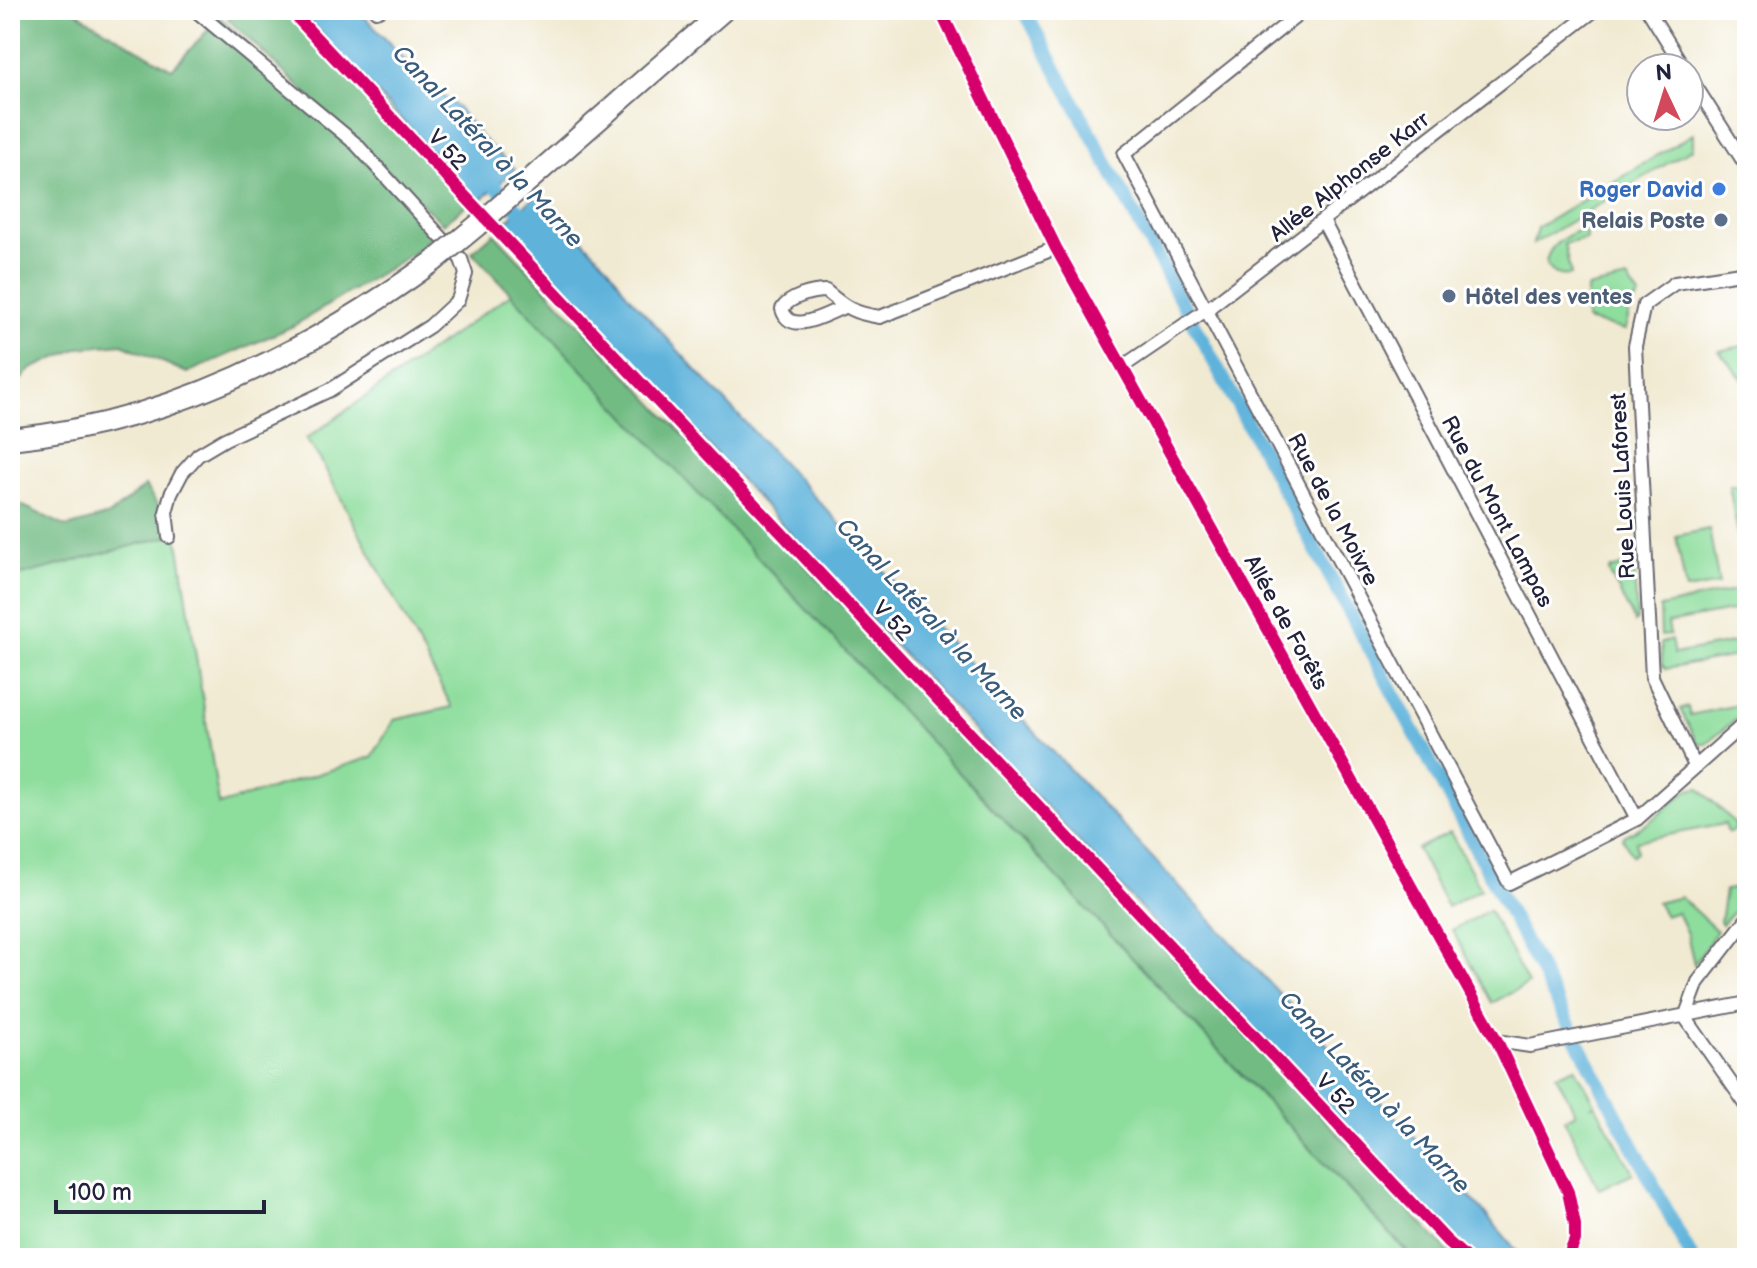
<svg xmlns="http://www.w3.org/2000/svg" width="1757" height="1268" font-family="'Balsamiq Sans',sans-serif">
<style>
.green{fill:#8ddd9c;stroke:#58806c;stroke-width:2}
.forest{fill:#72bc84;stroke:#4a6f60;stroke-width:2}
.water{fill:#5fb3db;stroke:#406a8b;stroke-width:2}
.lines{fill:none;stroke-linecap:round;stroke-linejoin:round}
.canal{stroke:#5fb3db;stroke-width:14}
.street-casing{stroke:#6a6870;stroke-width:16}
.primary-casing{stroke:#6a6870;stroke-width:24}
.street{stroke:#fff;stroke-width:12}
.primary{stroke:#fff;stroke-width:20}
.primary-bridge-casing{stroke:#6a6870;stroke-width:24;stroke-linecap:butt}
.primary-bridge{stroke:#fff;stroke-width:20}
.cycleway-casing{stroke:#fff;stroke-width:17}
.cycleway{stroke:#d6006c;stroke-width:12}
.shop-dot{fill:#3f7fe0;stroke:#fff;stroke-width:3}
.service-dot{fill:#5c6f8a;stroke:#fff;stroke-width:3}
.labels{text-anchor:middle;stroke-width:6;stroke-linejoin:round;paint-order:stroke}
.street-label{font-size:22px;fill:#22223b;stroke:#fff}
.shop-label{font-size:22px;font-weight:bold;fill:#366cbe;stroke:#fff;text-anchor:end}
.service-label{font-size:22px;font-weight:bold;fill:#4e5e75;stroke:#fff;text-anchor:end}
.water-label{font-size:24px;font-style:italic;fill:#3a5c7b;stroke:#fff}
</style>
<rect width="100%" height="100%" fill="#fff"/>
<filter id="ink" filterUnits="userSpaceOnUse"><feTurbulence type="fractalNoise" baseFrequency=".0125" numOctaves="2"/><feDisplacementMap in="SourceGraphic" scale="16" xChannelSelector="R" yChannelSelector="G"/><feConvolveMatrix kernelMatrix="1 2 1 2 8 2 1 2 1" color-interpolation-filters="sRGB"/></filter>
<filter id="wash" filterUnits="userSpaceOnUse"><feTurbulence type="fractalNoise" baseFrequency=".006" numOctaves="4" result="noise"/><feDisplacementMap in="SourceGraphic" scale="32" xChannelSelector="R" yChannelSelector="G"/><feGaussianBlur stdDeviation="1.8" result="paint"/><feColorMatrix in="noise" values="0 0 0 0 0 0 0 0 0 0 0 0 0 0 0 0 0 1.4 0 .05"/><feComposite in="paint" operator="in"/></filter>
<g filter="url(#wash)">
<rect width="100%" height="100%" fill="#f1ead2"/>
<path class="green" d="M1693,134V148L1533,244L1537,228Z
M1586,226V239L1564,244L1571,275C1558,277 1553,274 1546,264C1547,243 1570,235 1586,226Z
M1627,279L1639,296L1630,310L1625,330L1586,320L1587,288Z
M512,293L1412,1258H952L947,1251L925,1258H10V679L14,677L10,665V578L177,534L219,805L372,757L394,720L452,707L320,459L306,439Z
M1747,345V380L1744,381L1719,351Z
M1736,485L1747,541V582L1729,486Z
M1709,529L1719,584L1686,590L1676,536Z
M1629,564L1634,565L1637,619L1635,622L1609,572L1610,569Z
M1747,588V638L1741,609L1668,623L1670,635L1661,636L1660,607Z
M1671,640L1674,654L1747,640V654L1666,669L1662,665L1661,643Z
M1747,703V710L1706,744H1698L1680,709L1688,707L1690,715Z
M1699,788L1733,821L1737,828L1730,833L1727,832L1725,824L1636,841L1637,852L1632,855L1623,839L1624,836L1647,824L1688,790Z
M1450,832L1481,889L1447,907L1417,849Z
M1747,886V898L1722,925L1720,922L1725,890Z
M1680,897L1717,931L1694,964L1687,934L1677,912L1665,916L1657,903Z
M1489,910L1528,984L1492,1003L1452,930Z
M1575,1067L1595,1103L1590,1106L1595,1104L1633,1173L1599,1189L1564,1119L1576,1113L1556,1075Z"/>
<path class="forest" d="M10,10H76L85,18L172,69L220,17L359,154L433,232L420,249L293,326L187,373L122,344L79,348L29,370L10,393Z
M236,10H294L473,200L443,224L228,19Z
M494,233L1454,1258H1413L472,252Z
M145,486L177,534L10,578V496L19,504L67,527L109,515Z"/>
<path class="water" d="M299,10H358L429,85L458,108L482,138L515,169L479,202Z
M538,194L608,266L627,294L696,370L1482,1210L1523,1258H1471L1453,1242L502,225Z"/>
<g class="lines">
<path class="canal" d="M1024,10L1426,754L1692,1258
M483,173L532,224"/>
</g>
</g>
<g filter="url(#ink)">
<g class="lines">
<g class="street-casing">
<path id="street" d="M940,10L1056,248L1497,1041L1568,1192L1575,1225V1240L1568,1258
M1304,10L1124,154L1509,883L1637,819L1747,721
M1648,10L1684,68
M376,11L379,10
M1689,76L1747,167
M1323,221L1637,819
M844,307C826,314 790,337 782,309C789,297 812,291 826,291C846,308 853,313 880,317L1056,248
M1122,367L1206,310L1595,10
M169,537L166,512L171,494L182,473L198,455L225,439L330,390L430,326L458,300L466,274L461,259L356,144L195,10
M1695,766L1652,677L1635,346L1644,305L1675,283L1747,272
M1685,1017L1698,982L1747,919
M1685,1017L1747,1106
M1497,1041L1530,1046L1747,1003"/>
</g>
<g class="primary-casing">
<path id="primary" d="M10,439C167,424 309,352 434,261"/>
</g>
<use href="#street" class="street"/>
<use href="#primary" class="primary"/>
<g class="primary-bridge-casing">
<path id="primary-bridge" d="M434,261L485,219L724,10"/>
</g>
<use href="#primary-bridge" class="primary-bridge"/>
<g class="cycleway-casing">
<path id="cycleway" d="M290,10L1447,1241L1466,1258
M940,10L1056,248L1497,1041L1568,1192L1575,1225V1240L1568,1258"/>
</g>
<use href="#cycleway" class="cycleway"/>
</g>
</g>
<circle class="shop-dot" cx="1719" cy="189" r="8"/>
<g class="service-dot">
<circle cx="1721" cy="220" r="8"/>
<circle cx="1449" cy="296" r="8"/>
</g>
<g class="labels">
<g class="street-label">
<text transform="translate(448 149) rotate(47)" y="8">V 52</text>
<text transform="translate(1349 176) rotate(-38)" y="8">Allée Alphonse Karr</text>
<text transform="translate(1622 486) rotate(-93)" y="8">Rue Louis Laforest</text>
<text transform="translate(1334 509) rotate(62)" y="8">Rue de la Moivre</text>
<text transform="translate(1498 511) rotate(62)" y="8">Rue du Mont Lampas</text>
<text transform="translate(893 620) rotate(47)" y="8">V 52</text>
<text transform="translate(1287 622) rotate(61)" y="8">Allée de Forêts</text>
<text transform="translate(1336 1093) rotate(47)" y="8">V 52</text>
</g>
<g class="shop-label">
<text x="1703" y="197">Roger David</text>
</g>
<g class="service-label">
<text x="1705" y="228">Relais Poste</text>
<text x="1465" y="304" text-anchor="start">Hôtel des ventes</text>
</g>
<g class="water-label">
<text transform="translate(488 146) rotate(47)" y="8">Canal Latéral à la Marne</text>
<text transform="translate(932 619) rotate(47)" y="8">Canal Latéral à la Marne</text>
<text transform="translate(1375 1092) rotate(47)" y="8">Canal Latéral à la Marne</text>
</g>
</g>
<rect width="1757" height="1268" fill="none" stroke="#fff" stroke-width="40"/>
<g transform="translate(1665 92) rotate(356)"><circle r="38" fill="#ffffff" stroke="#a7a7b1" stroke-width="2"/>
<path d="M0-6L14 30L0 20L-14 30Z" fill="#d1495b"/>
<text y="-12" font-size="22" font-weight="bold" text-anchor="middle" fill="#22223b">N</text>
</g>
<path d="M56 1200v12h208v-12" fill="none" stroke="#22223b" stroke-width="4"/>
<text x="68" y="1200" font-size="24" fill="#22223b" stroke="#ffffff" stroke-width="6" paint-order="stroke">100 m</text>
</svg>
